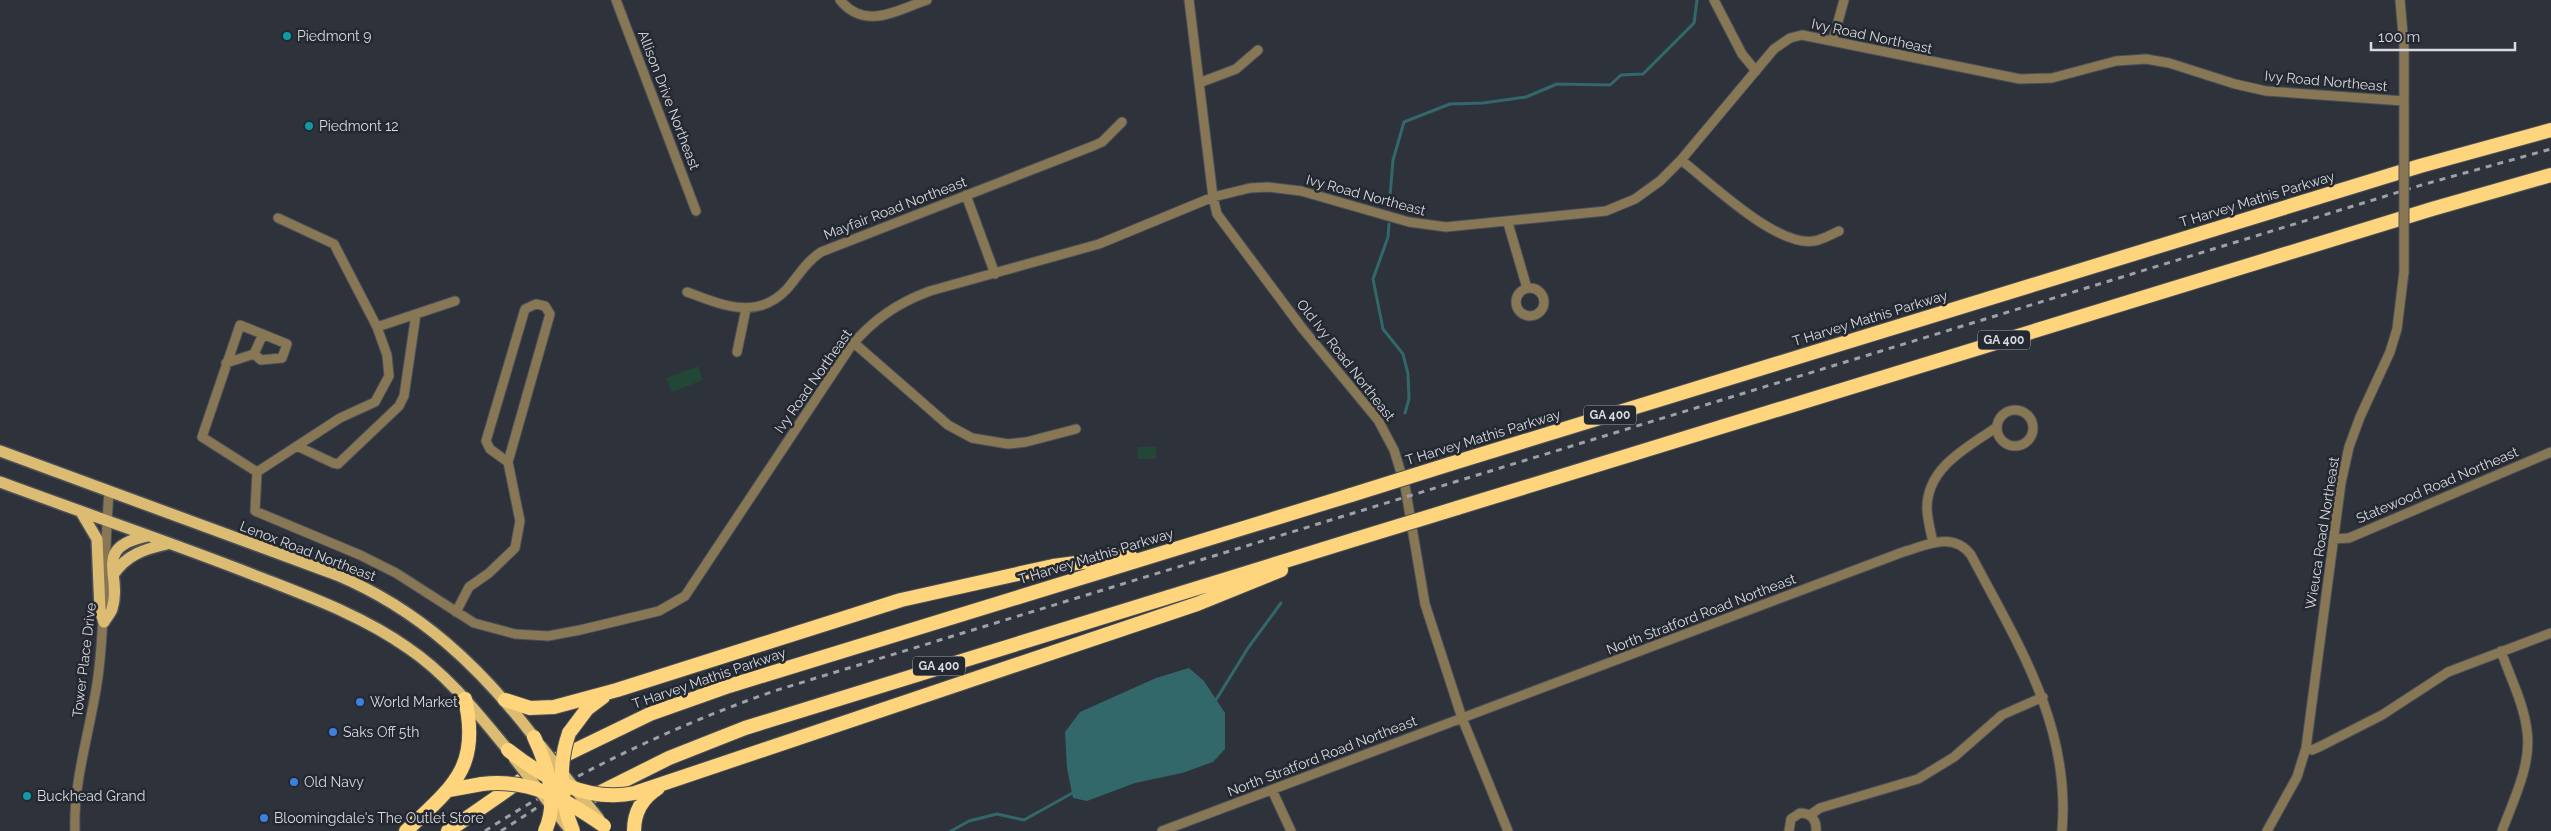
<svg xmlns="http://www.w3.org/2000/svg" width="2551" height="831" font-family="Raleway,sans-serif">
<style>
.green{fill:#224737}
.water{fill:#33686b}
.lines{fill:none;stroke-linecap:round;stroke-linejoin:round}
.stream{stroke:#33686b;stroke-width:3}
.minor-casing{stroke:#4c5058;stroke-width:11}
.major-casing{stroke:#4c5058;stroke-width:14}
.highway-casing{stroke:#4c5058;stroke-width:16}
.minor{stroke:#877755;stroke-width:9}
.major{stroke:#dcbb72;stroke-width:11}
.highway{stroke:#fed57c;stroke-width:14}
.rail{stroke:#9da1a7;stroke-width:3;stroke-dasharray:6 6;stroke-linecap:butt}
.minor-bridge-casing{stroke:#4c5058;stroke-width:11;stroke-linecap:butt}
.major-bridge-casing{stroke:#4c5058;stroke-width:14;stroke-linecap:butt}
.highway-bridge-casing{stroke:#4c5058;stroke-width:16;stroke-linecap:butt}
.minor-bridge{stroke:#877755;stroke-width:9}
.major-bridge{stroke:#dcbb72;stroke-width:11}
.highway-bridge{stroke:#fed57c;stroke-width:14}
.culture-dot{fill:#0f9aa8;stroke:#242830;stroke-width:2}
.shop-dot{fill:#3f7fe0;stroke:#242830;stroke-width:2}
.labels{text-anchor:middle;stroke-width:5;stroke-linejoin:round;paint-order:stroke}
.shield{fill:#242830;stroke:#a1a5aa;stroke-width:1}
.shield-label{font-size:12px;font-weight:bold;fill:#d7dadf}
.poi-label{font-size:14px;fill:#d7dadf;stroke:#242830;text-anchor:start}
.street-label{font-size:14px;fill:#d7dadf;stroke:#242830}
</style>
<rect width="100%" height="100%" fill="#2e323a"/>
<path class="green" d="M698,366L703,380L672,392L666,378Z
M1138,447H1156V459H1138Z"/>
<path class="water" d="M1189,668L1204,681L1225,713V749L1213,762L1182,773L1135,783L1087,801L1073,798L1067,768L1065,732L1080,712L1156,678Z"/>
<g class="lines">
<path class="stream" d="M1389,208L1393,160L1404,122L1450,104L1483,103L1526,97L1557,84L1610,85L1621,75L1643,74L1694,23L1697,0
M1389,224L1388,237L1373,279L1383,329L1403,354L1408,374L1409,399L1405,413
M1214,703L1248,648L1281,603
M951,831L969,821L997,814L1024,820L1076,791"/>
<g class="minor-casing">
<path id="minor" d="M616,0L696,211
M840,0C865,31 897,10 927,0
M1189,0L1213,197L1217,214L1302,328L1378,420L1394,450L1405,486L1425,604L1462,718L1508,831
M1714,0L1742,54L1756,71
M2400,0L2404,46V133
M1833,40L1844,0
M1199,83L1236,69L1258,50
M1681,160C1711,183 1776,247 1814,241C1822,240 1832,234 1839,231
M966,195L995,274
M1508,223L1527,288
M1516 302a14 14 0 1 1 28 0a14 14 0 1 1-28 0Z
M687,292C722,305 757,321 787,289C799,275 806,262 821,252L1093,146L1102,142L1122,122
M377,327L455,301
M854,343L948,425L972,438L1008,444L1026,442L1076,429
M737,352L746,309
M254,354L263,334
M226,363L254,354L261,360L282,358L287,344L240,325L202,437L257,472L255,511L360,555L396,573L474,623L515,634L548,636L580,630L659,611L685,596L851,346C873,320 897,303 930,291L1099,244L1213,197L1250,188L1268,187L1301,191L1409,222L1446,227L1606,211L1635,199L1660,181L1681,160L1774,49L1790,38L1802,35L2020,79L2052,78L2116,61L2146,59L2169,63L2235,84L2266,91L2404,101
M1997 428a18 18 0 1 1 36 0a18 18 0 1 1-36 0Z
M297,446L333,463L338,464L399,406L404,396L416,314
M257,472L340,418L375,402L389,376L387,355L377,327L334,244L278,218
M2333,539L2349,538L2551,452
M1933,543C1931,532 1927,519 1927,508C1927,467 1968,447 1997,427
M456,612L469,587L489,573L515,548L520,521L508,462L550,314L545,306L536,304L525,309L486,441L490,449L508,462
M2501,651C2510,677 2524,704 2527,731C2532,764 2513,801 2502,831
M2306,748L2312,750L2319,747L2382,715L2448,672L2551,633
M1272,790L1291,831
M1810,815L1820,808L1918,779L1954,757L2002,715L2043,697
M75,831C73,780 91,728 98,677C106,616 104,554 109,492
M1162,831L1903,552C1927,545 1953,531 1971,555C2018,644 2071,726 2062,831
M1789,831L1791,819L1800,813C1811,813 1817,820 1816,831
M2267,831L2297,777L2306,748L2341,483L2349,447L2360,417L2390,352L2397,329L2404,272"/>
</g>
<g class="major-casing">
<path id="major" d="M0,451L337,575C420,610 480,667 534,737
M0,482C86,514 173,543 259,577C310,597 363,616 408,648C448,675 478,714 508,750
M81,512L97,539L100,611L104,622
M113,575C127,554 145,549 167,544
M104,622C106,618 111,613 112,609C123,574 91,548 147,536"/>
</g>
<g class="highway-casing">
<path id="highway" d="M1450,464L2420,166L2551,130
M1457,508L2432,209L2551,175
M505,700L530,708L554,707L617,690L901,600L1053,566L1130,556
M569,733L587,709L603,697
M555,760L650,714L729,686L1351,495
M449,790L482,784
M635,793L1197,604L1281,570
M593,796L669,758L745,728L1356,539
M406,831C452,787 481,768 465,699
M448,831L520,781
M634,831C634,813 642,798 658,788"/>
</g>
<use href="#minor" class="minor"/>
<use href="#major" class="major"/>
<use href="#highway" class="highway"/>
<path class="rail" d="M485,831C576,772 672,727 774,691L2425,184L2551,149
M501,831L541,805"/>
<g class="minor-bridge-casing">
<path id="minor-bridge" d="M2404,133V272"/>
</g>
<g class="major-bridge-casing">
<path id="major-bridge" d="M540,745L599,819
M514,758L570,830"/>
</g>
<g class="highway-bridge-casing">
<path id="highway-bridge" d="M1351,495L1450,464
M1356,539L1457,508
M569,733C558,764 560,801 573,831
M534,737C547,764 559,802 545,831
M508,750C545,779 588,803 635,793
M482,784C530,778 567,800 604,826"/>
</g>
<use href="#minor-bridge" class="minor-bridge"/>
<use href="#major-bridge" class="major-bridge"/>
<use href="#highway-bridge" class="highway-bridge"/>
</g>
<g class="culture-dot">
<circle cx="287" cy="36" r="5"/>
<circle cx="309" cy="126" r="5"/>
<circle cx="27" cy="796" r="5"/>
</g>
<g class="shop-dot">
<circle cx="360" cy="702" r="5"/>
<circle cx="333" cy="732" r="5"/>
<circle cx="294" cy="782" r="5"/>
<circle cx="264" cy="818" r="5"/>
</g>
<g class="labels">
<g class="shield">
<rect x="1978" y="330.5" width="52" height="19" rx="4"/>
<rect x="1584" y="405.5" width="52" height="19" rx="4"/>
<rect x="913" y="656.5" width="52" height="19" rx="4"/>
</g>
<g class="shield-label">
<text x="2004" y="344">GA 400</text>
<text x="1610" y="419">GA 400</text>
<text x="939" y="670">GA 400</text>
</g>
<g class="poi-label">
<text x="297" y="41">Piedmont 9</text>
<text x="319" y="131">Piedmont 12</text>
<text x="370" y="707">World Market</text>
<text x="343" y="737">Saks Off 5th</text>
<text x="304" y="787">Old Navy</text>
<text x="37" y="801">Buckhead Grand</text>
<text x="274" y="823">Bloomingdale's The Outlet Store</text>
</g>
<g class="street-label">
<text transform="translate(1872 36) rotate(12)" y="5">Ivy Road Northeast</text>
<text transform="translate(2326 81) rotate(5)" y="5">Ivy Road Northeast</text>
<text transform="translate(669 100) rotate(69)" y="5">Allison Drive Northeast</text>
<text transform="translate(1366 195) rotate(15)" y="5">Ivy Road Northeast</text>
<text transform="translate(2257 199) rotate(-17)" y="5">T Harvey Mathis Parkway</text>
<text transform="translate(895 208) rotate(-21)" y="5">Mayfair Road Northeast</text>
<text transform="translate(1870 318) rotate(-17)" y="5">T Harvey Mathis Parkway</text>
<text transform="translate(1346 360) rotate(52)" y="5">Old Ivy Road Northeast</text>
<text transform="translate(813 381) rotate(-55)" y="5">Ivy Road Northeast</text>
<text transform="translate(1483 437) rotate(-17)" y="5">T Harvey Mathis Parkway</text>
<text transform="translate(2437 485) rotate(-23)" y="5">Statewood Road Northeast</text>
<text transform="translate(2322 533) rotate(-81)" y="5">Wieuca Road Northeast</text>
<text transform="translate(308 551) rotate(21)" y="5">Lenox Road Northeast</text>
<text transform="translate(1096 556) rotate(-17)" y="5">T Harvey Mathis Parkway</text>
<text transform="translate(1701 614) rotate(-21)" y="5">North Stratford Road Northeast</text>
<text transform="translate(84 660) rotate(-83)" y="5">Tower Place Drive</text>
<text transform="translate(709 678) rotate(-19)" y="5">T Harvey Mathis Parkway</text>
<text transform="translate(1322 756) rotate(-21)" y="5">North Stratford Road Northeast</text>
</g>
</g>
<path d="M2371 42v8h144v-8" fill="none" stroke="#d7dadf" stroke-width="2.5"/>
<text x="2378" y="42" font-size="15" fill="#d7dadf" stroke="#242830" stroke-width="4" paint-order="stroke">100 m</text>
</svg>
